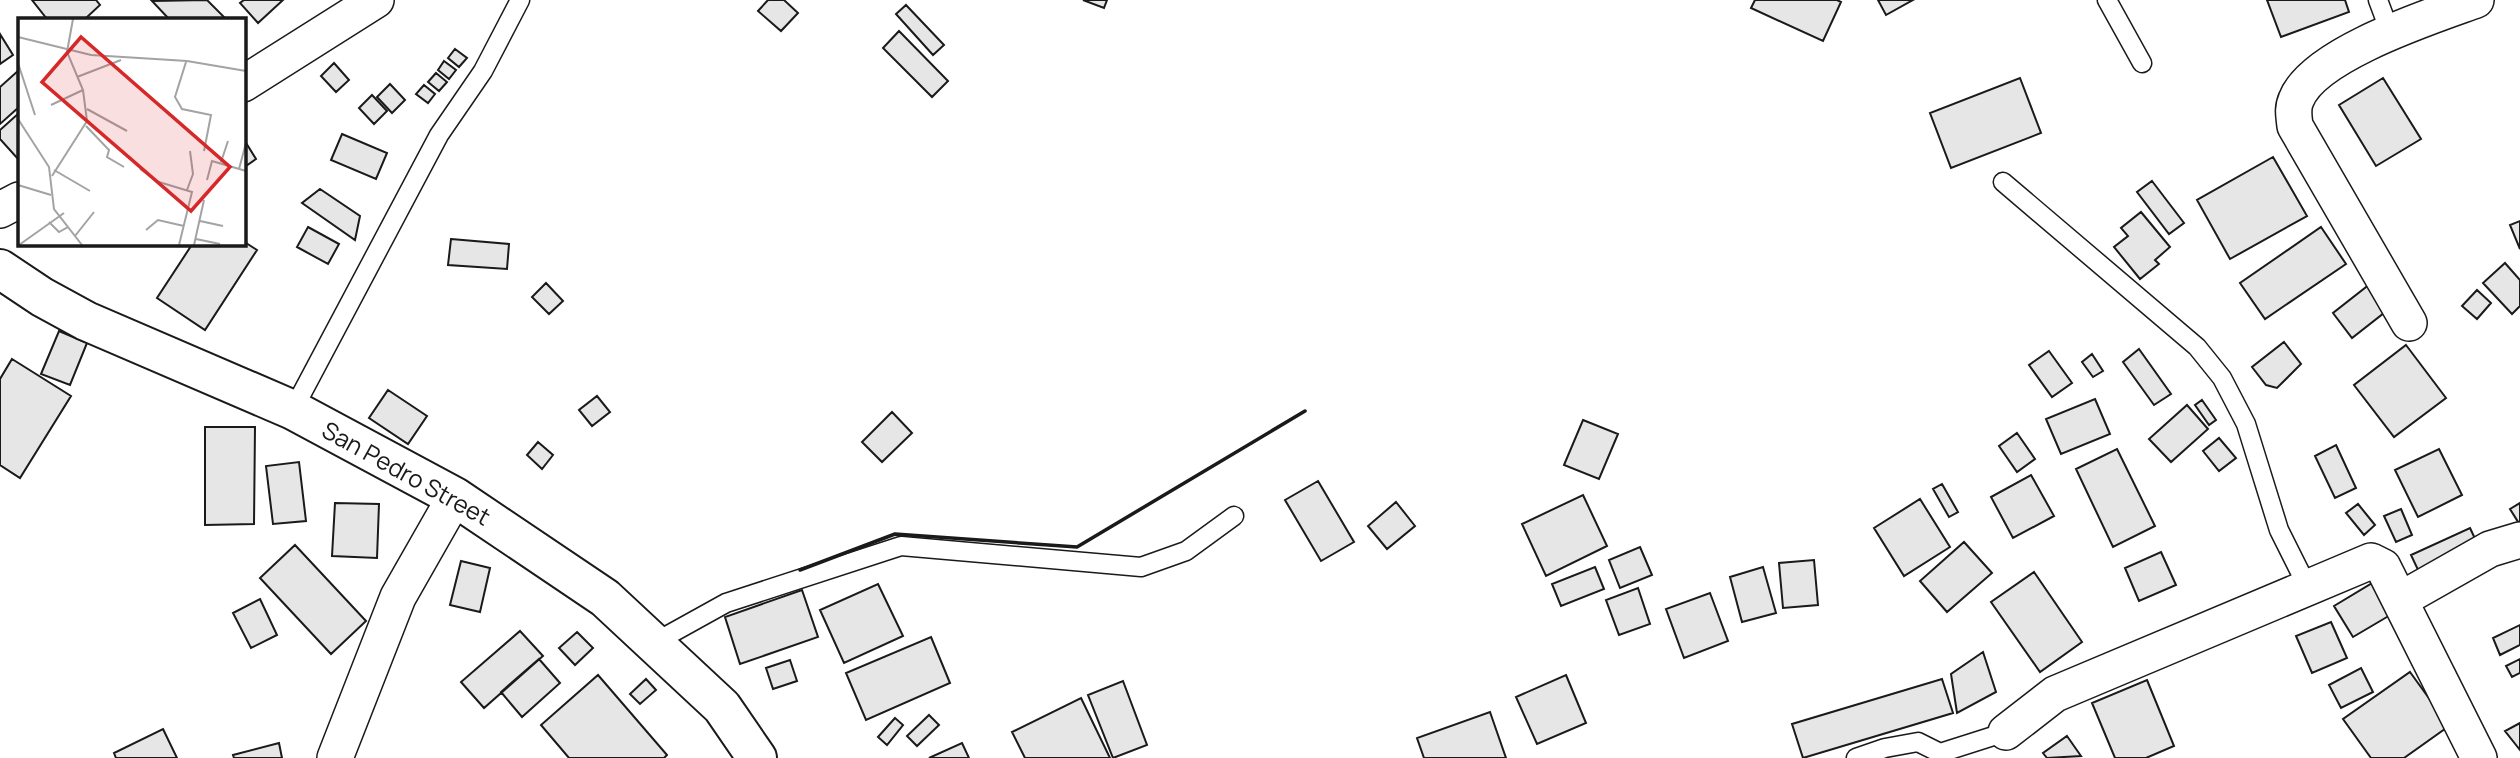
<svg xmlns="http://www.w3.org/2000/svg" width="2520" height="758" font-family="Manrope,sans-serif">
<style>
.building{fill:#e6e6e6;stroke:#1a1a1a;stroke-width:2}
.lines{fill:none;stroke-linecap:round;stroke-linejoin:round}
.lane-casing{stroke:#1a1a1a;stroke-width:21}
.street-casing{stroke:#1a1a1a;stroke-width:38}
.secondary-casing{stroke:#1a1a1a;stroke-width:42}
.lane{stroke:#fff;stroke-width:18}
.street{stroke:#fff;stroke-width:35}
.secondary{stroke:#fff;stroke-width:38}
.wall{stroke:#1a1a1a;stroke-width:3.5}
.labels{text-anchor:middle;stroke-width:5;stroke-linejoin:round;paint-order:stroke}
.street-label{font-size:24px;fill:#1a1a1a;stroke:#fff}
.inset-road{fill:none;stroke:#a3a3a3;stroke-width:2}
.view{fill:#d62828;fill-opacity:0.15;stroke:#d62828;stroke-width:3.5}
.inset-edge{fill:none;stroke:#1a1a1a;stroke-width:3.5}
</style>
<rect width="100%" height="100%" fill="#fff"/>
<path class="building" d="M32,0H96L100,5L85,19H47Z
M207,0L224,17L221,19H169L152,1Z
M244,0H283L258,23L240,3Z
M768,0H784L798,13L781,31L758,11Z
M1083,0H1107L1104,8Z
M1755,0H1837L1841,2L1823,41L1751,8Z
M1878,0H1913L1886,15Z
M2267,0H2345L2349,12L2281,37Z
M906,5L944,45L933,55L896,14Z
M899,31L948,81L932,97L883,48Z
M0,34L13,55L0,64Z
M455,49L467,58L459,67L448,58Z
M444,61L456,70L449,79L438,70Z
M334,63L349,80L336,92L321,76Z
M19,70V107L0,124V87Z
M436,73L447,82L439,91L428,82Z
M2020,78L2041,133L1951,168L1930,113Z
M2383,78L2421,139L2376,166L2339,105Z
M390,84L405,100L392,113L377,97Z
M424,85L435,94L428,103L416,94Z
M372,95L387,111L374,124L359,108Z
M19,113V157L18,159L0,139V130Z
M342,134L387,153L376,179L331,160Z
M243,138L256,159L243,168Z
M2273,157L2307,216L2230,259L2197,200Z
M2152,181L2184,223L2169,234L2137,192Z
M320,189L360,216L355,240L302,203Z
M2141,212L2170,247L2155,260L2159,264L2140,279L2114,247L2128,236L2121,228Z
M2520,221V249L2510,225Z
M308,227L339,244L328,264L297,247Z
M2321,227L2346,264L2265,319L2240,283Z
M451,239L509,244L507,269L448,265Z
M243,241L257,250L205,330L157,298L193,243Z
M2505,263L2520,280V306L2512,314L2483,283Z
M546,283L563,301L549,314L532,297Z
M2370,284L2389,309L2352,338L2333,313Z
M2477,290L2491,303L2477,319L2462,306Z
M59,331L87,343L70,385L41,374Z
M2284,342L2301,364L2277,388L2266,385L2252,367Z
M2406,345L2446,398L2394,437L2354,385Z
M2139,349L2171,394L2154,405L2123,362Z
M2049,351L2072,383L2052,397L2029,365Z
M2092,354L2103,371L2093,377L2082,362Z
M12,359L71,396L20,478L0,465V379Z
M388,390L427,416L408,444L369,418Z
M597,396L610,412L592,426L579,410Z
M2095,399L2110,434L2061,454L2046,419Z
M2202,400L2216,420L2209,425L2195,405Z
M2187,405L2208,429L2171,462L2149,439Z
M892,412L912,433L882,462L862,442Z
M1583,420L1618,434L1599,479L1564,465Z
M205,427H255L254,524L205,525Z
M2017,433L2035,459L2017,472L1999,446Z
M2219,438L2236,458L2219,471L2203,451Z
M538,442L553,455L542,469L527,455Z
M2336,445L2356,488L2335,498L2315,456Z
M2117,449L2155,526L2113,547L2076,469Z
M2439,449L2462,495L2418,517L2395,470Z
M299,462L306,521L273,524L266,466Z
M2031,475L2054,516L2013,538L1991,497Z
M1318,481L1354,542L1321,561L1285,500Z
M1942,484L1958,512L1949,517L1933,489Z
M1583,495L1607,546L1546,576L1522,524Z
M1920,499L1950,547L1904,576L1874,528Z
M1396,502L1415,526L1387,549L1368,526Z
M335,503L379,504L377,558L332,556Z
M2520,503V525L2510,509Z
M2358,504L2375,525L2364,535L2346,513Z
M2401,509L2412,535L2396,542L2384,516Z
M2470,528L2478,545L2419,572L2411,555Z
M1964,542L1992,573L1947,612L1920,581Z
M295,545L366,621L331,654L260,578Z
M1640,547L1652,575L1620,588L1609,560Z
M2161,552L2176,585L2139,601L2125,568Z
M1814,560L1818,605L1783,608L1779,563Z
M461,561L490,568L480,612L450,605Z
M1595,567L1604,589L1561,606L1552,584Z
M1763,567L1776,613L1742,622L1730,577Z
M2034,572L2082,642L2040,672L1991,602Z
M2374,582L2392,614L2353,637L2334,606Z
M878,584L903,636L844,663L820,610Z
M1638,588L1650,624L1619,635L1606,600Z
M802,590L818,637L740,664L725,617Z
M1710,593L1728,641L1684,658L1666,609Z
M260,599L277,635L251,648L233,613Z
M2331,622L2347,658L2312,673L2296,636Z
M2520,625V645L2500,655L2493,638Z
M520,631L543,656L484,708L461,682Z
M577,632L593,648L575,665L559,648Z
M931,637L950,683L866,720L846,673Z
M1983,652L1996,692L1957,713L1951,674Z
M539,659L560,683L522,717L501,692Z
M2520,659V673L2512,677L2506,666Z
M790,660L797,681L773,689L766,668Z
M2361,668L2373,692L2341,708L2329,685Z
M2410,672L2449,726L2404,758H2371L2343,719Z
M598,675L667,755L664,758H569L541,725Z
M1566,675L1586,723L1537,744L1516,697Z
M646,679L656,690L640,704L630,694Z
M1942,679L1953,713L1803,758L1792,724Z
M2147,680L2174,746L2146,758H2115L2092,703Z
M1123,681L1147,745L1113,758L1088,695Z
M1081,698L1110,758H1025L1012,732Z
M1490,712L1506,758H1424L1417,738Z
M929,715L939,725L917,746L907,736Z
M895,718L903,725L887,745L878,737Z
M2520,723V750L2505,731Z
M163,729L177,758H116L114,753Z
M2067,736L2081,756L2047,758L2043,753Z
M279,743L282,758H234L233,755Z
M962,743L969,758H929Z"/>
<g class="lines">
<g class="lane-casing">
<path id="lane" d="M2107,0L2142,63
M2378,0L2390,32
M2003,182L2197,347L2222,378L2246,424L2279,530L2307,586
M293,410L439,135L483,71L520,0
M652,644L726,603L901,546L1141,567L1186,551L1234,516
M1856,758L1885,748L1918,742L1940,753L2006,732"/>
</g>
<g class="street-casing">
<path id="street" d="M243,84L376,0
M0,210L19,200
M2409,323L2295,126C2294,116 2292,109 2296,100C2313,54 2432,16 2476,0
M2400,600L2490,549L2520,540
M2006,732L2055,694L2371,561L2383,567L2479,758
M335,758L398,597L455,497"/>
</g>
<g class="secondary-casing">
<path id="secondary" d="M0,269L42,297L86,321L293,410L455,497L605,598L722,707L757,758"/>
</g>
<use href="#lane" class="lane"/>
<use href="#street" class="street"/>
<use href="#secondary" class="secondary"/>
<path class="wall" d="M800,570L895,534L1077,547L1305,411"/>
</g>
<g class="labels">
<g class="street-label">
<text transform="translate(406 474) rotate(29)" y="8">San Pedro Street</text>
</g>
</g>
<g transform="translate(18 18)">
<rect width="228" height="228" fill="#fff"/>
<path class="inset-road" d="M0,19L73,37L169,43L228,53M168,44L157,79L164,91L193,97L186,133M0,45L17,97M59,59L103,42M33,87L65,72M69,91L109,113M0,101L31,149L36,191L64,227M68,108L91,132L89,139L106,149M203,144L210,123M122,151L141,164L174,174L161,227M221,151L228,125M36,152L72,173M34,158L69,103L65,72L49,34L55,1M189,162L194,143L228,153M0,167L33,177M169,172L175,156L172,133M182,203L205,208M31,204L41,214L50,209M128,212L140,202L166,208M57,218L76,194M178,221L202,226M1,227L46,195M176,227L186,182"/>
<path class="view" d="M63,19L212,149L173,193L24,64Z"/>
<rect width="228" height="228" class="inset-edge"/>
</g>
</svg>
